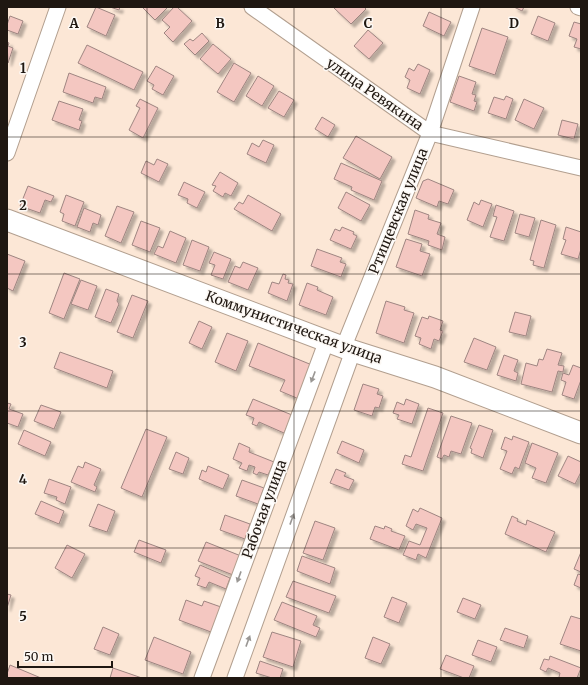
<svg xmlns="http://www.w3.org/2000/svg" width="588" height="685" font-family="Merriweather,serif">
<style>
.building{fill:#f4c7c1;stroke:#9e8581;filter:url(#shadow)}
.lines{fill:none;stroke-linecap:round;stroke-linejoin:round}
.street-casing{stroke:#b29f8f;stroke-width:17}
.secondary-casing{stroke:#b29f8f;stroke-width:23}
.street{stroke:#fff;stroke-width:15}
.secondary{stroke:#fff;stroke-width:21}
.oneway{fill:#9a9794}
.grid{fill:none;stroke:#1f1711;stroke-width:1;stroke-opacity:0.55}
.labels{text-anchor:middle;stroke-width:3;stroke-linejoin:round;paint-order:stroke}
.street-label{font-size:14px;fill:#1f1711;stroke:#fcf8f4}
.grid-label{font-size:13px;text-anchor:middle;font-weight:bold;fill:#1f1711;stroke:#fcf8f4;stroke-width:3;stroke-linejoin:round;paint-order:stroke}
</style>
<defs>
<filter id="shadow"><feDropShadow dx="3.5" dy="3.5" stdDeviation="1" flood-color="#0004"/></filter>
</defs>
<rect width="100%" height="100%" fill="#fce7d6"/>
<path class="building" d="M96,7L115,15L106,36L87,27Z
M110,7H120L119,10Z
M144,7H168L155,20L143,8Z
M174,7H177L192,21L173,42L164,33L170,27L162,20Z
M336,7H364L366,9L351,24L334,8Z
M514,7H524L522,11Z
M429,12L451,22L444,36L423,26Z
M10,16L23,21L18,34L7,30V25Z
M538,16L555,23L548,41L531,34Z
M574,22L581,24V49L574,47L577,39L569,36Z
M482,28L508,37L495,75L469,66Z
M368,30L383,43L369,59L354,46Z
M202,33L209,41L195,55L184,44L190,39L193,41Z
M7,42L9,43L8,46L13,48L8,63Z
M213,44L231,59L218,74L200,59Z
M87,45L143,72L134,90L78,63Z
M234,63L251,73L234,102L217,92Z
M418,64L430,70L420,94L407,88L410,80L405,77L409,68L414,71Z
M156,66L174,76L163,95L152,89L154,85L147,81Z
M69,73L106,87L102,99L95,97L93,103L63,92Z
M258,76L274,86L262,106L246,96Z
M459,76L476,82L472,94L476,95L474,101L477,102L474,111L450,102Z
M279,91L294,100L284,117L268,108Z
M506,96L513,99L506,119L488,113L494,97L504,100Z
M140,99L158,108L143,138L129,130L140,108L136,106Z
M524,99L544,108L534,129L515,120Z
M59,101L83,109L79,120L82,121L79,130L52,120Z
M322,117L335,125L328,137L315,129Z
M562,120L578,124L574,139L558,135Z
M356,136L392,157L380,179L343,158Z
M263,140L274,145L266,163L247,154L252,143L259,147Z
M157,159L168,164L159,182L141,173L146,161L154,165Z
M341,163L382,181L374,200L351,190L352,187L334,179Z
M220,172L238,183L231,196L225,193L223,197L213,191L216,186L212,185Z
M428,179L454,190L448,204L439,201L437,207L416,198L423,181Z
M184,182L205,192L197,208L187,203L188,199L178,195Z
M28,186L54,196L51,202L45,200L40,213L20,206Z
M346,192L370,205L361,221L338,208Z
M66,195L84,202L75,226L62,221L64,214L60,212Z
M248,195L281,214L272,231L234,209L239,202L243,204Z
M481,200L492,204L483,227L467,220L474,202L479,205Z
M496,205L514,211L504,241L490,237L497,217L493,216Z
M117,206L134,212L121,243L105,236Z
M84,208L101,215L98,225L93,223L90,232L77,227Z
M415,210L429,215L428,219L441,223L437,234L445,237L442,250L428,245L429,241L408,234Z
M520,214L535,218L529,237L515,233Z
M541,220L556,225L544,268L533,265L534,261L530,260Z
M141,221L160,228L150,252L132,245Z
M342,227L354,232L353,234L357,236L351,249L330,240L335,229L340,231Z
M566,227L581,232V249L578,259L561,254L566,240L563,239Z
M170,231L186,238L176,263L154,254L158,246L163,248Z
M406,239L422,244L420,251L430,254L422,276L396,267Z
M192,240L209,247L200,271L183,265Z
M317,249L342,258L340,262L346,264L341,277L311,266Z
M214,252L231,259L223,279L211,275L215,265L209,263Z
M7,254L25,261L13,291L7,288Z
M243,262L258,268L248,290L228,282L235,266L240,268Z
M64,273L80,279L64,319L49,313Z
M283,274L286,275L285,279L289,280L288,283L293,284L287,301L268,293L272,282L279,284Z
M81,280L97,286L88,310L71,304Z
M307,283L318,287L317,290L333,297L326,315L299,305Z
M106,289L119,294L117,301L119,304L111,323L95,317Z
M132,295L148,301L133,338L117,332Z
M386,301L405,307L404,310L414,313L404,343L376,333Z
M515,312L531,316L526,336L509,332Z
M429,316L443,321L440,330L443,331L439,341L434,339L431,349L419,344L421,338L415,336L422,317L428,319Z
M199,321L212,327L202,349L189,343Z
M227,333L248,341L236,371L215,362Z
M474,338L496,347L487,370L464,362Z
M258,343L312,365L299,399L280,391L285,380L249,366Z
M547,349L562,353L558,365L564,366L563,372L558,371L552,392L521,384L526,363L537,366L539,359L543,360Z
M60,352L113,371L107,388L54,368Z
M504,355L518,360L514,371L518,373L516,381L497,375Z
M573,365L581,368V380L574,399L562,395L566,382L561,380L563,373L569,375Z
M363,384L379,389L377,394L383,396L379,408L375,407L372,416L354,410Z
M253,399L292,415L284,433L259,422L257,426L252,424L254,418L246,415Z
M406,399L419,404L412,424L397,419L399,415L393,413L397,402L404,405Z
M7,403L11,404L9,409L23,414L18,427L7,423Z
M41,405L61,412L54,429L34,421Z
M428,408L443,413L423,471L402,464L405,455L411,457Z
M451,416L472,423L461,454L451,451L449,457L444,455L442,459L437,457Z
M479,425L493,430L483,458L471,453L472,449L470,448Z
M146,429L167,437L142,497L121,488Z
M24,430L51,442L45,456L18,444Z
M513,436L529,442L519,469L515,467L512,474L500,469L507,451L501,449L505,437L512,440Z
M342,441L364,450L359,463L337,453Z
M239,443L250,448L249,452L274,462L268,475L259,472L257,475L253,473L255,467L249,465L247,471L239,468L242,463L233,459Z
M532,443L558,453L546,483L532,478L536,468L525,463Z
M176,452L189,458L183,474L169,469Z
M568,456L581,462V472L575,484L558,476Z
M85,462L101,469L94,485L97,487L95,492L71,482L78,466L83,468Z
M208,466L229,475L223,489L199,479L202,470L206,472Z
M336,469L346,473L344,476L354,480L349,490L330,483Z
M49,479L71,487L65,504L56,500L57,497L44,493Z
M242,480L264,488L258,504L236,496Z
M41,501L64,511L59,524L35,514Z
M98,504L115,511L107,532L89,526Z
M420,508L442,518L426,558L418,554L416,560L403,555L409,541L420,545L427,528L416,524L413,530L406,526L413,509L418,512Z
M225,515L250,524L245,539L220,530Z
M512,516L518,519L517,521L526,525L527,520L555,532L546,552L505,534Z
M315,521L335,528L323,560L303,553Z
M375,526L384,529L385,526L392,529L391,531L405,536L399,550L370,539Z
M139,540L166,550L161,563L134,552Z
M206,542L241,556L233,575L198,561Z
M67,545L85,554L72,578L55,568Z
M581,552V572L574,569Z
M302,556L335,568L330,584L297,571Z
M200,565L230,578L226,589L209,582L206,588L197,585L200,578L195,576Z
M578,574L581,575V588L574,585Z
M293,581L336,596L329,613L286,597Z
M7,594L11,595L7,608Z
M392,597L407,603L399,623L384,617Z
M463,598L481,605L475,619L457,612Z
M186,600L202,606L204,601L221,607L211,632L179,620Z
M282,602L317,616L313,625L320,628L316,637L274,620Z
M571,616L581,619V651L560,644Z
M103,627L119,634L110,655L94,649Z
M505,628L528,636L524,648L500,640Z
M272,632L301,641L293,667L263,657Z
M154,637L191,652L183,674L145,660Z
M373,637L390,644L381,664L365,658Z
M478,640L497,647L491,662L472,655Z
M446,655L474,666L469,678H464L440,669Z
M550,656L581,668L577,678H560L559,677L560,673L548,668L546,672L540,669L544,659L549,660Z
M260,661L283,669L280,678H272L256,673Z
M10,665L41,678H7V674Z
M113,668L142,678H110Z"/>
<g class="lines">
<g class="street-casing">
<path id="street" d="M252,7L430,133L581,168
M578,7L581,8
M7,153L58,7
M344,346L430,133L472,7
M202,678L327,340
M235,678L353,351"/>
</g>
<g class="secondary-casing">
<path id="secondary" d="M7,220L353,351L435,377L581,433"/>
</g>
<use href="#street" class="street"/>
<use href="#secondary" class="secondary"/>
</g>
<defs><path id="oneway-solid" d="M-6-.8H1V-3.2L6.5 0L1 3.2V.8H-6Z"/></defs>
<g class="oneway">
<use href="#oneway-solid" transform="translate(313 377) rotate(111)"/>
<use href="#oneway-solid" transform="translate(292 519) rotate(-70)"/>
<use href="#oneway-solid" transform="translate(239 577) rotate(110)"/>
<use href="#oneway-solid" transform="translate(248 641) rotate(-70)"/>
</g>
<path class="grid" d="M147,7V678M294,7V678M441,7V678M7,137H581M7,274H581M7,411H581M7,548H581"/>
<g class="labels">
<g class="street-label">
<text transform="translate(375 94) rotate(35)" y="5">улица Ревякина</text>
<text transform="translate(398 211) rotate(-68)" y="5">Ртищевская улица</text>
<text transform="translate(294 327) rotate(20)" y="5">Коммунистическая улица</text>
<text transform="translate(264 509) rotate(-70)" y="5">Рабочая улица</text>
</g>
</g>
<g class="grid-label">
<text x="74" y="28">A</text>
<text x="220" y="28">B</text>
<text x="368" y="28">C</text>
<text x="514" y="28">D</text>
<text x="23" y="73">1</text>
<text x="23" y="210">2</text>
<text x="23" y="347">3</text>
<text x="23" y="484">4</text>
<text x="23" y="621">5</text>
</g>
<rect width="588" height="685" fill="none" stroke="#1f1711" stroke-width="16"/>
<path d="M18 661v6h94v-6" fill="none" stroke="#1f1711" stroke-width="2"/>
<text x="24" y="661" font-size="12" fill="#1f1711" stroke="#fcf8f4" stroke-width="3" paint-order="stroke">50 m</text>
</svg>
